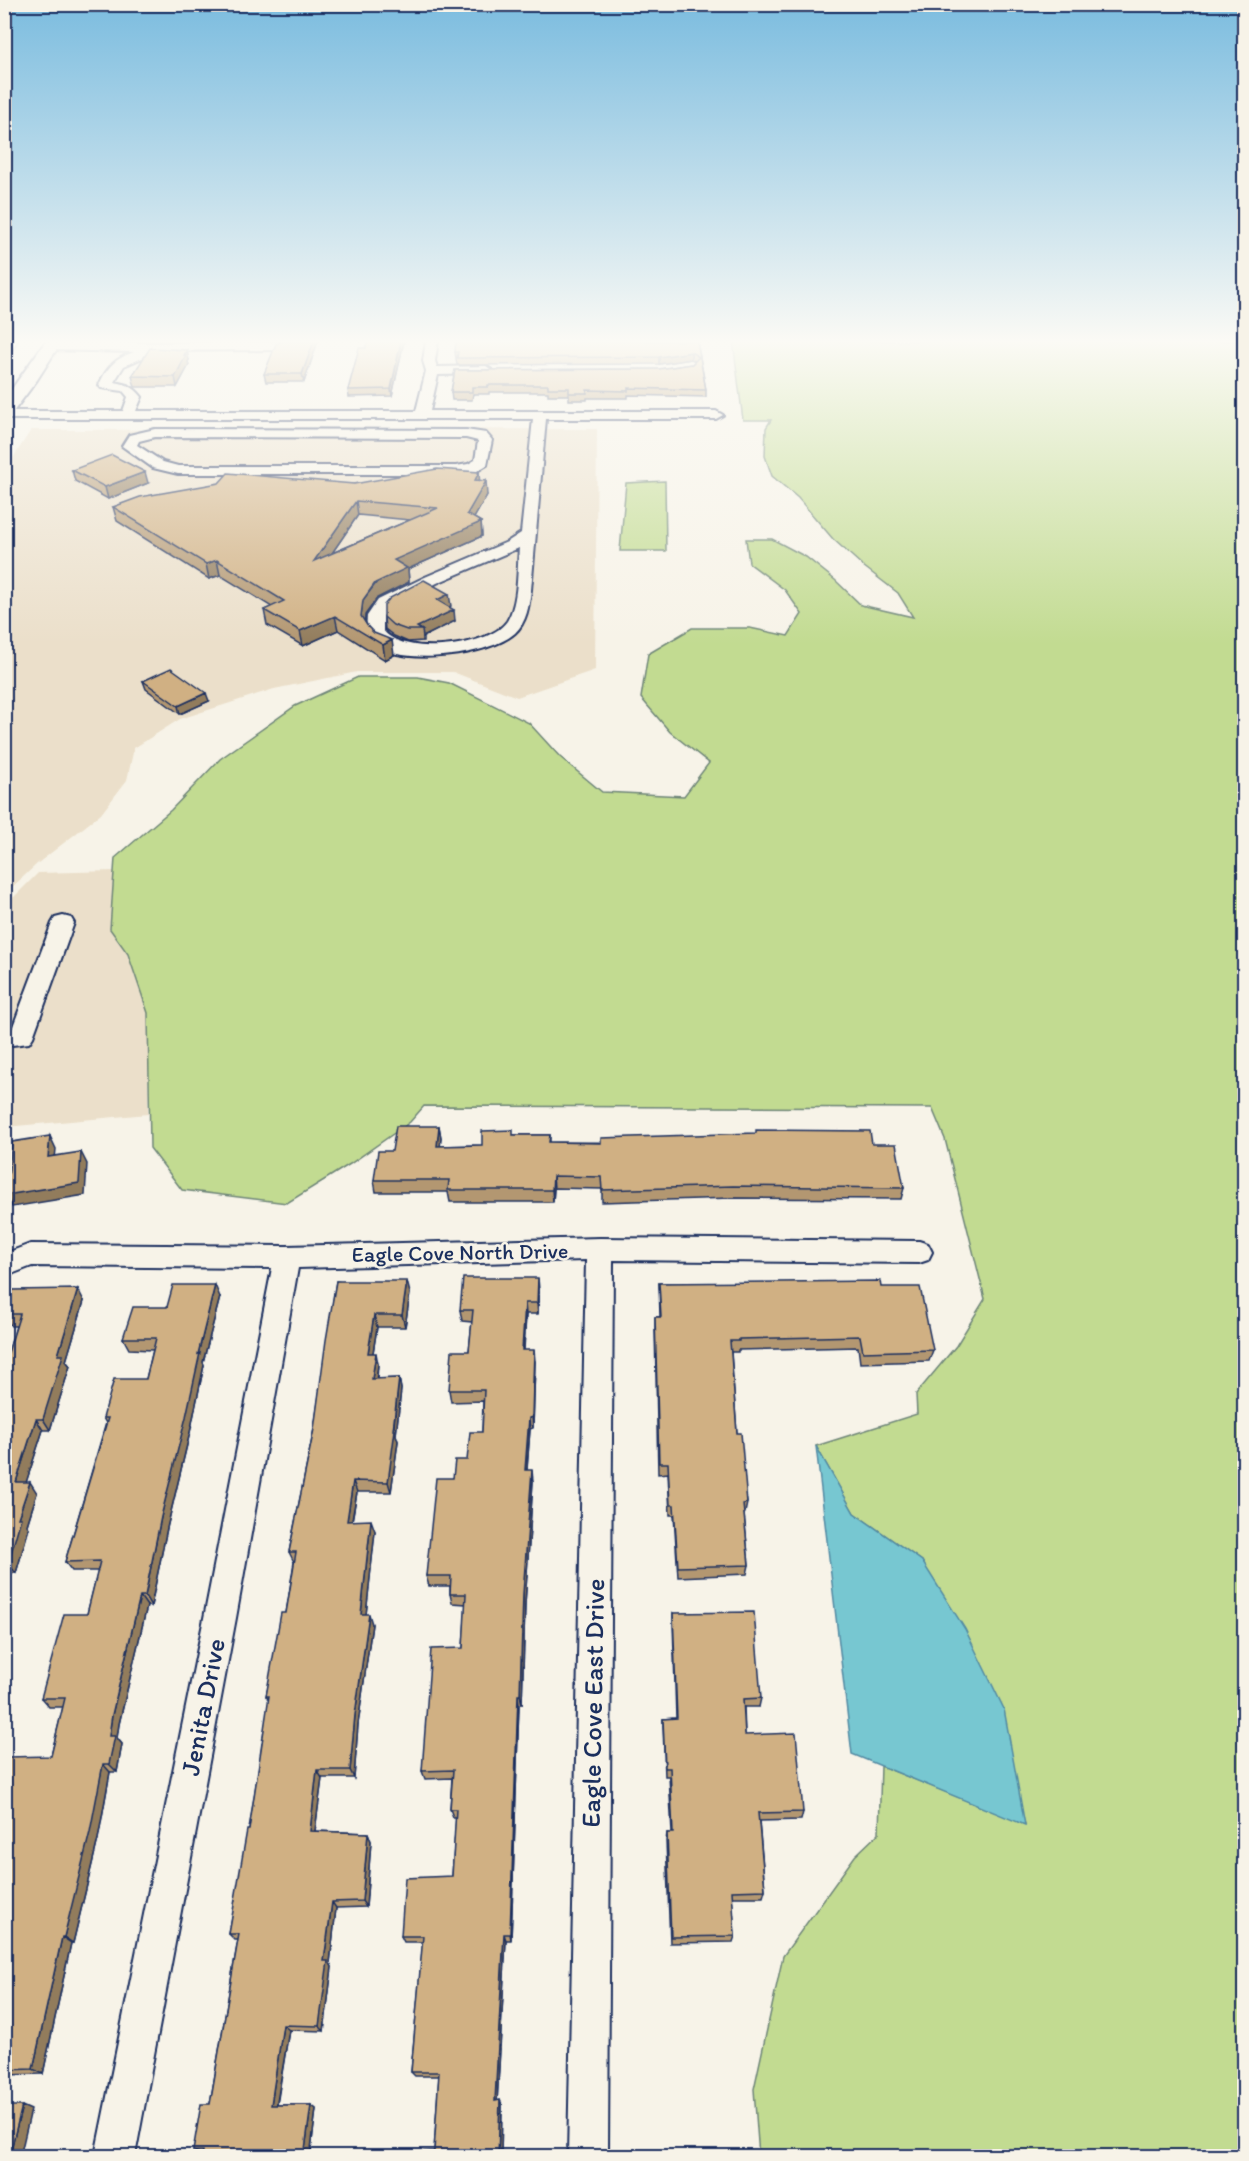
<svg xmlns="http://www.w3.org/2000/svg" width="1249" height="2161" font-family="Itim,sans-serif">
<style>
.built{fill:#ebdfca}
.green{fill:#c2db91;stroke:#6e8578;stroke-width:1.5}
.water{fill:#77c7d1;stroke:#528aa3;stroke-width:1.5}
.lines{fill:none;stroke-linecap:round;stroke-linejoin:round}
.minor-casing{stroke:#1b2f5e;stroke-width:4}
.major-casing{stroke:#1b2f5e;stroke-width:4}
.minor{fill:#f7f3e8;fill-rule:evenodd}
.major{fill:#f7f3e8;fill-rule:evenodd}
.wall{fill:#b39771;stroke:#1b2f5e;stroke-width:1.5;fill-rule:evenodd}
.shaded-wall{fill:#927b5c;stroke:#1b2f5e;stroke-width:1.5}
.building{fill:#d0b083;stroke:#1b2f5e;stroke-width:1.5;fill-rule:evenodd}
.labels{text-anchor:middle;stroke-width:5;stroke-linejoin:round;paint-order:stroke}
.street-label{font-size:22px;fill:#1b2f5e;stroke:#f7f3e8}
.near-street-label{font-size:27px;fill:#1b2f5e;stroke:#f7f3e8}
</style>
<rect width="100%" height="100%" fill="#f7f3e8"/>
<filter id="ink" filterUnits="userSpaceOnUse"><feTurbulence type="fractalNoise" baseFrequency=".0167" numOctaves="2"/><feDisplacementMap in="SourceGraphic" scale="12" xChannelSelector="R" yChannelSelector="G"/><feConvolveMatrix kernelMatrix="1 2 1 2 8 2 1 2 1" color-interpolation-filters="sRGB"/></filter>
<g filter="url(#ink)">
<path class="built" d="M597,429L595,670L517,697L453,672H357L274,689L180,719L134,748L127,780L101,814L38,863L5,894L4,472L31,430Z
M114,871L110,929L128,954L148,1013V1114L5,1127V901L14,897L38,873Z"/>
<path class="green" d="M733,341H1244V2156H759L754,2089L783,1956L855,1856L879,1833L881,1766L1025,1824L922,1561L854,1513L816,1446L917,1414L916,1394L956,1346L985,1299L945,1139L932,1108L424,1106L410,1122L350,1164L287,1203L182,1190L150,1148L148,1013L128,954L110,929L115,858L171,810L220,759L295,706L358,677H418L449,683L529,723L560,757L602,792L684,796L709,763L670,732L641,698L648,654L692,628H750L788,636L802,614L785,590L749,563L746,539H772L806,557L835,580L861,605L913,617L898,593L863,566L833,539L798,498L772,476L765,456L766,428L771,420H743Z
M665,481L666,551H620L626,483Z"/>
<path class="water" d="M816,1446L854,1513L922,1561L965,1629L1004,1709L1025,1825L852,1754Z"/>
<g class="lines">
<g class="minor-casing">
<path id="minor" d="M426,341H438L435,361L437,367L486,366L492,370L486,374L438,375L430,411H716L723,415L716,419H546L531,590C529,605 527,622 515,633C489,656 406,666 377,646C372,642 369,636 366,631L367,616L378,600L425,577L507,542L521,533L533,419H4V411H123L128,397L123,391L101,388L99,385C107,367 116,358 134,352L46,350L44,347L46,344L50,343L297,342L279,350L148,351L147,356L124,366L114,382C127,384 133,386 142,397L136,411H416L426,371L423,361ZM519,548C517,570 519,602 507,621C489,648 402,657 383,630V616L390,608L437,583Z
M155,429L466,430L486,433L492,440L487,465L477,471L456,474H178L153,468L122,446L129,435ZM155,437L466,438L478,441L475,460L468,464L456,466H178L163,462L137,445L139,441Z
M63,916L71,918L74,923L33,1037L29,1043L4,1046V1030L12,1029L52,923L55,918Z
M600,1238L919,1241L928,1244L932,1252L928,1260L919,1263L613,1260L608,2156H568L586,1260L298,1268L236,1618L135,2156H95L204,1618L272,1268L32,1266L4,1277V1254L30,1244L287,1246Z"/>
</g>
<g class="major-casing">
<path id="major" d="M4,341H17L10,352L4,354Z
M46,341H62L37,380L10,416L4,417V400Z"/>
</g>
<use href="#minor" class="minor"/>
<use href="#major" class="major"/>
</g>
<path class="wall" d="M283,341H318L304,382H266L264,374Z
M367,341H404L392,396L349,397L348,390L366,348Z
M697,341L706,390V397L628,395V398H587V400H569V395H548V392H489V394H473L472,400H452L451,392L455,370L659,369L692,364L695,361L691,359L659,364L457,365L455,352Z
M189,360L188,362L189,365L177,387H135L132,376Z
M72,470L148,483L108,499L75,481Z
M479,472V480L487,495L474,518L481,522L482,536L408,569L409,582L377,598L365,615V621L368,627L394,655L385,660L338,630L303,646L267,625L264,610L272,607L220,575L209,579L117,521L113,507ZM358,515L410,520L332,553Z
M449,606L455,621L423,637V641L408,642L394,636L385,629L384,617L451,606Z
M143,681L209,701L180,714L146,689Z
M439,1126L441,1138L440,1146L482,1145L514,1135H550V1142L872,1144L904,1188L901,1199L732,1198L602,1202V1189L554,1188L553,1202H450L448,1192H376L374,1180L392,1151Z
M336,1281L410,1293L405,1327H377L373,1353L378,1364L377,1379L399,1378L401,1389L396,1435L398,1441L391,1492H357L352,1521L375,1531L366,1614L372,1624L358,1724L354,1778H322L315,1831L368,1833L371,1841L366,1907L336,1908L330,1963L332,1967L324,2031L289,2030L277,2105H311L316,2109L310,2157H202L203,2154H200L193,2151L210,2104L238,1940H235L229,1934L249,1830L269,1701L266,1696L286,1613L294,1562L289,1552L314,1429Z
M659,1283L881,1287L933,1350L929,1361L860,1363L858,1347L738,1350V1352H731L737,1433L747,1503L745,1513L744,1514L749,1565L747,1574L678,1577L674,1515H670L668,1473L658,1474L655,1328V1317H660Z
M539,1290L538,1314H526L524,1350L535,1361L533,1428L530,1429L527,1470L533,1481L525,1604L522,1704H519L511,1940H506L497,2101L502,2104L501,2157H386L434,2151L439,2076H415L411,2072L423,1942H404L401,1936L452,1876L456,1817H453L450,1809L452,1778L425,1779L422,1771L463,1648L466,1604L452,1603L450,1594V1586H429L426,1576L453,1478L467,1460L482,1432L483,1401L451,1402L449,1390L469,1351L472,1322L462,1321L460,1310Z
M220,1297L203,1362L204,1365L191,1428L167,1528L151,1606H147L119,1724L117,1738L122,1744L117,1772H110L98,1839L73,1943H71L43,2074L4,2075V1770L51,1756L63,1707H49L41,1698L87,1614L98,1571H72L65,1562L106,1423L103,1418L146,1379L153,1350L129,1349L123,1338L167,1307Z
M84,1301L66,1361L70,1366L50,1430H43L26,1482L37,1493L27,1525L29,1528L16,1573L4,1574V1356H7L16,1326H11L4,1315V1312Z
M673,1613L761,1698L759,1707H744L745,1735L803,1812L801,1820L759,1821L765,1890L763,1897H732L735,1936L733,1942L670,1943L666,1841L667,1833H672L669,1776H665L663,1727V1719L676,1718L673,1623Z"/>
<path class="shaded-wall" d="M314,341H318L304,382L302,374Z
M401,341H404L392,396L391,389Z
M187,350L189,360L188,362L189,365L177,387L175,377Z
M691,352V359L659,364V357Z
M145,472L148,483L108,499L105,487Z
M479,472L480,486L475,480Z
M486,481L487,495L469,527L481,522L482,536L408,569L409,582L377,598L365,615L364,631L361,616L363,600L394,560L467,514Z
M356,501L358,515L317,575L314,561Z
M217,560L220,575L209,579L206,564Z
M449,594L451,606L438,611L437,600Z
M454,610L455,621L423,637L422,630L417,627Z
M335,616L338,630L303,646L300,631Z
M392,640L394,655L385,660L383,645Z
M206,693L209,701L180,714L178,706Z
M439,1126L441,1138L439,1158L437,1146Z
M50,1136L56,1149L54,1169L48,1157Z
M81,1152L87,1164L85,1195L12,1207L6,1195Z
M553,1176L554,1188L553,1202L552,1190Z
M538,1278L539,1290L538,1314L537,1303Z
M407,1281L410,1293L405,1327L402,1315Z
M215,1285L220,1297L203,1362L204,1365L191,1428L167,1528L151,1606L145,1596L161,1517L198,1354Z
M78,1289L84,1301L66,1361L70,1366L50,1430L43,1419L58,1355Z
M525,1303L526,1314L523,1361L522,1350Z
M374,1315L377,1327L371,1365L368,1353Z
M534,1350L535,1361L533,1428L532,1417Z
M376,1353L378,1364L375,1390L372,1379Z
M399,1378L401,1389L396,1435L398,1441L391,1492L388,1482Z
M529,1418L530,1429L526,1481L525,1470Z
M36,1419L43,1430L23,1492L16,1482Z
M532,1470L533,1481L525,1604L522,1704L520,1695L523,1594Z
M353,1481L357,1492L350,1531L347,1521Z
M30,1482L37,1493L27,1525L29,1528L16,1573L8,1564L18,1518Z
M371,1520L375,1531L365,1624L361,1614Z
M140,1596L147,1606L119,1724L117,1738L122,1744L117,1772L109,1764V1736L112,1715Z
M369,1614L372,1624L358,1724L354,1778L350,1770L355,1715Z
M518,1695L519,1704L511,1940L510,1934Z
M103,1764L110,1772L98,1839L73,1943L64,1937Z
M317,1770L322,1778L314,1838L310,1831Z
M368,1833L371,1841L366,1907L362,1901Z
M332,1902L336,1908L330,1963L332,1967L324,2031L319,2026L324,1961Z
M504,1934L506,1940L497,2104L495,2101Z
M62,1937L71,1943L43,2074L33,2069Z
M283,2025L289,2030L276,2108L271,2105Z
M500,2100L502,2104L501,2157H498Z
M311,2105L316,2109L310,2157H304Z
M22,2106L31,2110L20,2157H9Z"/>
<path class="building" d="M283,341H314L302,374H264L276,344Z
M367,341H401L391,389L348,390L359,348H366Z
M456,341H697L706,390L628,388V391L587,390V393H569V388H548V385H488V387H472V392H451L455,370L659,369L692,364L699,357L691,352L659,357L457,358L458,352H455Z
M150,348L187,350L184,355H186L175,377L132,376Z
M112,455L145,472L105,487L72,470Z
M437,469L479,472L475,480L486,481L467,514L481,522L394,560L407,568L375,583L363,600L361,616L368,627L374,633L392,640L383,645L335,616L300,631L264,610L284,601L217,560L206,564L113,507L140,497L219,483L228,473L354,484ZM356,501L438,508L314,561Z
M424,580L449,594L437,600L454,610L417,627L422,630H407L393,625L384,617V605L390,598Z
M171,668L206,693L178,706L143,681Z
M396,1126H439L437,1146L482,1145V1131L513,1130V1135H550L549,1142L601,1143V1138L756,1133V1130L870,1131L872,1144H896L904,1188L733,1186L602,1190L601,1177L553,1176L552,1190H448L449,1180H374L378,1151H392Z
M50,1136L48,1157L81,1152L79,1183L6,1195L12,1142Z
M463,1278H538L537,1303H525L522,1350H534L532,1417L529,1418L525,1470H532L523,1594L520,1695H518L510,1934H504L495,2101L500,2100L498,2157H386V2153L434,2151L439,2072H411L423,1936H401L405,1878L452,1876L456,1809H450L453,1770L422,1771L431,1649L463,1648L466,1594H450L451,1576H426L436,1478H453L455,1460H467L470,1432H482L484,1390H449L452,1351H469L473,1310H460Z
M336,1281H407L402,1315H374L368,1353H376L372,1379L399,1378L393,1430H395L388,1482L353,1481L347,1521L371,1520L361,1614H369L355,1715L350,1770H317L310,1831L368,1833L362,1901L332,1902L324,1961H328L319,2026L283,2025L271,2105H311L304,2157H202L203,2151H193L201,2104H210L239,1934H229L247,1830H249L269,1696H266L281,1613H286L296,1552H289L314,1429L326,1340Z
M880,1281L881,1287H920L933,1350L863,1352L860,1336L739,1339V1341H730L737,1433H741L747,1503L743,1504L749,1565L678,1567L674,1505H670L668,1463H659L655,1317H661L659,1283Z
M173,1285H215L198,1354L200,1353L186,1417L161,1517L145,1596H140L112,1715L109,1736H115L109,1764H103L90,1832L64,1937H62L33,2069L4,2070V1770L8,1757L51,1756L65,1698H41L64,1614H87L100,1561L65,1562L108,1418H103L114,1379H146L156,1338H123L133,1307H167Z
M78,1289L58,1355H63L43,1419H36L16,1482H30L18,1518H21L8,1564H4V1356H7L20,1314H4V1312L12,1290Z
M754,1612L761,1698L743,1699L745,1735L796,1733L803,1812L758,1813L765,1890L732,1891L735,1936L671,1937L667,1833H673L670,1768H665L663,1719L677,1718L673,1613Z
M4,2106H22L9,2157H4Z"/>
</g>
<linearGradient id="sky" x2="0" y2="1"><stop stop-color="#7bbcdf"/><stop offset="0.53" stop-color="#fbfaf5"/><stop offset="1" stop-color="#fbfaf5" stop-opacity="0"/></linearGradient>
<rect width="1249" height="644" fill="url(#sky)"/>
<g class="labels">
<g class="street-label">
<text transform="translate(460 1252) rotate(-1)" y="8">Eagle Cove North Drive</text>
</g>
<g class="near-street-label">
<text transform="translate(593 1703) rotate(-89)" y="9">Eagle Cove East Drive</text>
<text transform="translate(203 1707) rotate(-79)" y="9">Jenita Drive</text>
</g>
</g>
<rect width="1249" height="2161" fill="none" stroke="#f7f3e8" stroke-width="24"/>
<rect x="12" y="12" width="1225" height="2137" fill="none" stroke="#1b2f5e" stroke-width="2" filter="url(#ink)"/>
</svg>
